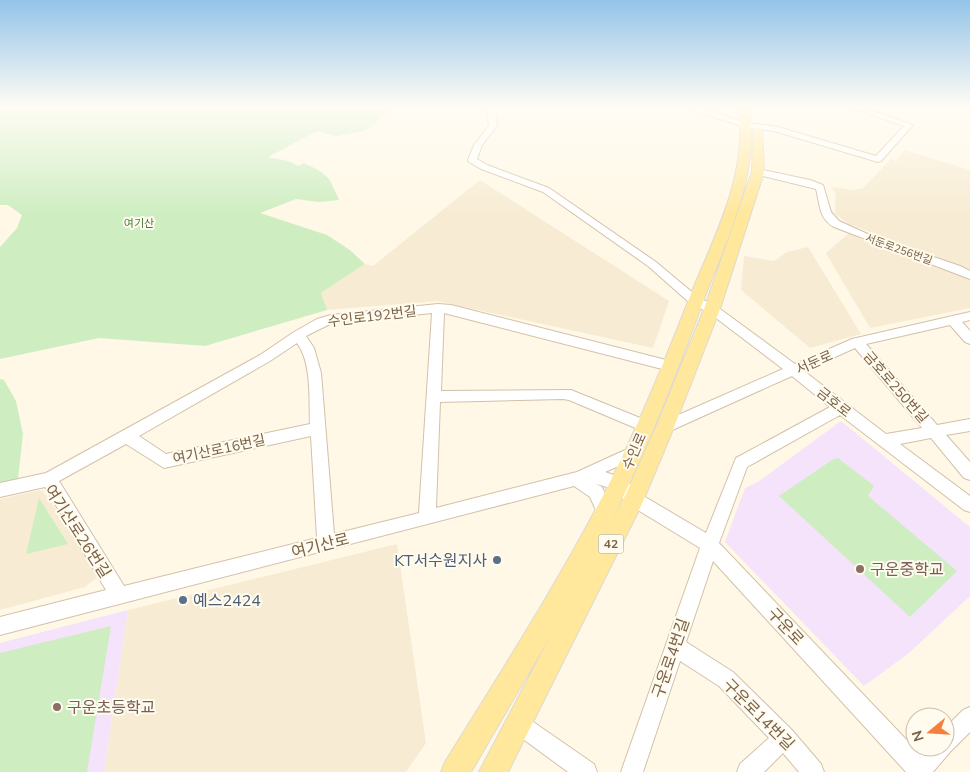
<svg xmlns="http://www.w3.org/2000/svg" width="970" height="772" font-family="'Nunito Sans','Noto Sans KR',sans-serif">
<style>
.residential{fill:#f7ecd3}
.education{fill:#f5e2fb}
.green{fill:#ceeec2}
.lines{fill:none;stroke-linecap:round;stroke-linejoin:round}
.minor-casing{stroke:#d2c1a9;stroke-width:2}
.major-casing{stroke:#dfd9d3;stroke-width:2}
.minor{fill:#fff;fill-rule:evenodd}
.major{fill:#ffe89c;fill-rule:evenodd}
.service-dot{fill:#5c6f8a;stroke:#fffbee;stroke-width:2}
.education-dot{fill:#8d6e63;stroke:#fffbee;stroke-width:2}
.labels{text-anchor:middle;stroke-width:4;stroke-linejoin:round;paint-order:stroke}
.far-park-label{font-size:11px;fill:#457c3b;stroke:#fffbee}
.far-street-label{font-size:11px;fill:#7b6147;stroke:#fffbee}
.shield{fill:#fffbee;stroke:#a38f79;stroke-width:1}
.shield-label{font-size:12px;font-weight:bold;fill:#7b6147}
.street-label{font-size:14px;fill:#7b6147;stroke:#fffbee}
.near-street-label{font-size:16px;fill:#7b6147;stroke:#fffbee}
.near-service-label{font-size:16px;fill:#4e5e75;stroke:#fffbee;text-anchor:end}
.near-education-label{font-size:16px;fill:#785e54;stroke:#fffbee;text-anchor:start}
</style>
<rect width="100%" height="100%" fill="#fff8e6"/>
<path class="residential" d="M905,150L970,170V270L849,224L835,214L836,194L831,187L853,190L863,188L891,159L896,161Z
M480,180L669,301L653,348L437,301L327,310L321,293L365,264L373,266Z
M849,233L867,242L954,270L970,279V308L870,328L826,253Z
M808,247L861,334L810,348L741,290L744,256L774,261L787,252Z
M42,490L97,566L96,578L85,587L0,610V499Z
M397,544L426,743L406,772H104L128,610Z"/>
<path class="education" d="M841,421L970,527V596L909,653L864,686L725,542L745,488L758,482Z
M128,610L104,772H0V643Z"/>
<path class="green" d="M0,106H396L365,131L336,136L317,131L268,157L288,161L299,166L304,163C329,175 329,176 339,200L318,202L296,199L260,213L327,235L350,250L365,264L321,293L327,310L205,346L99,338L0,359V247L17,228L22,215L8,205H0Z
M0,379L4,380L16,401L23,434L18,479L0,485Z
M838,458L874,486L868,496L957,571L910,617L779,496L832,460Z
M39,498L68,544L26,554Z
M111,626L87,772H0V653Z"/>
<g class="lines">
<g class="minor-casing">
<path id="minor" d="M489,106H497L495,111L497,126L482,145L477,159L487,165L549,188L656,262L699,298L716,306L795,364L852,339L970,312V320L962,322L970,331V344L965,342L950,325L866,344L937,425L970,419V431L946,435L970,462V480L964,478L931,438L900,444L970,496V512L964,510L840,415L747,467L719,543L920,754L926,747H945V728L963,710L970,707V732L950,752L933,772H906L713,561L686,642L733,672L792,730L821,764L824,772H799L783,753L764,772H737L740,764L769,738L719,686L680,661L643,772H621L700,548L628,504L614,489L596,484L602,487L613,512L611,517L605,520L599,517L590,497L574,486L0,635V617L106,590L45,487L0,497V483L46,473L260,355L294,332L317,319L331,315L438,304L451,305L670,361L675,363L677,366L675,369L670,371L444,313L441,391L571,390L650,422L652,426L650,430L645,432L569,400L563,399L440,402L436,508L577,472L634,446L639,447L642,452L639,457L605,472L625,479L640,494L706,533L736,458L830,407L792,376L670,431L665,433L660,431L658,427L660,423L783,369L708,312L691,304L648,266L543,192L481,169L469,162L468,160L474,145L489,126L487,111ZM432,313L419,513L334,534L321,373L314,348L306,336L332,323ZM297,343C312,363 309,399 310,424L166,454L139,436L270,361ZM855,348L922,428L886,434L804,371ZM311,436L317,538L124,586L59,481L126,444L164,468Z
M681,106H692L748,123L778,127L876,156L904,126L847,106H858L913,125L881,161L878,162L774,131L744,127Z
M758,169L810,180L823,185L831,212L839,221L872,236L960,266L970,271V279L834,227C819,219 820,204 816,189L755,174V170Z
M519,714L526,717L594,764L597,772H568L512,731L509,724L512,717Z"/>
</g>
<g class="major-casing">
<path id="major" d="M739,106H749C759,178 729,233 704,299C676,375 647,450 611,522L626,494L656,427L704,309L752,172L753,131L758,128L762,129L764,172L720,309L674,427L641,506L508,772H479L551,635L471,772H441L445,762C501,672 558,583 607,488C639,425 665,360 691,294C717,230 747,177 739,106Z"/>
</g>
<use href="#minor" class="minor"/>
<use href="#major" class="major"/>
</g>
<linearGradient id="sky" x2="0" y2="1"><stop stop-color="#94c4e9"/><stop offset="0.5" stop-color="#fffcf4"/><stop offset="1" stop-color="#fffcf4" stop-opacity="0"/></linearGradient>
<rect width="970" height="214" fill="url(#sky)"/>
<g class="service-dot">
<circle cx="497" cy="560" r="5"/>
<circle cx="183" cy="600" r="5"/>
</g>
<g class="education-dot">
<circle cx="860" cy="569" r="5"/>
<circle cx="57" cy="707" r="5"/>
</g>
<g class="labels">
<g class="far-park-label">
<text x="139" y="227">여기산</text>
</g>
<g class="far-street-label">
<text transform="translate(899 249) rotate(20)" y="4">서둔로256번길</text>
</g>
<rect class="shield" x="598.5" y="534.5" width="25" height="19" rx="4"/>
<g class="shield-label">
<text x="611" y="548">42</text>
</g>
<g class="street-label">
<text transform="translate(372 316) rotate(-7)" y="5">수인로192번길</text>
<text transform="translate(814 362) rotate(-24)" y="5">서둔로</text>
<text transform="translate(896 387) rotate(49)" y="5">금호로250번길</text>
<text transform="translate(834 402) rotate(38)" y="5">금호로</text>
<text transform="translate(219 449) rotate(-12)" y="5">여기산로16번길</text>
<text transform="translate(634 451) rotate(-66)" y="5">수인로</text>
</g>
<g class="near-street-label">
<text transform="translate(78 531) rotate(57)" y="6">여기산로26번길</text>
<text transform="translate(320 545) rotate(-14)" y="6">여기산로</text>
<text transform="translate(786 626) rotate(47)" y="6">구운로</text>
<text transform="translate(670 658) rotate(-71)" y="6">구운로4번길</text>
<text transform="translate(759 714) rotate(45)" y="6">구운로14번길</text>
</g>
<g class="near-service-label">
<text x="487" y="566">KT서수원지사</text>
<text x="193" y="606" text-anchor="start">예스2424</text>
</g>
<g class="near-education-label">
<text x="870" y="575">구운중학교</text>
<text x="67" y="713">구운초등학교</text>
</g>
</g>
<g transform="translate(930 732) rotate(252)"><circle r="24" fill="#fffbee" stroke="#cabdab"/>
<path d="M0-4L9 19L0 12L-9 19Z" fill="#f5803e"/>
<text y="-8" font-size="14" font-weight="bold" text-anchor="middle" fill="#7b6147">N</text>
</g>
</svg>
